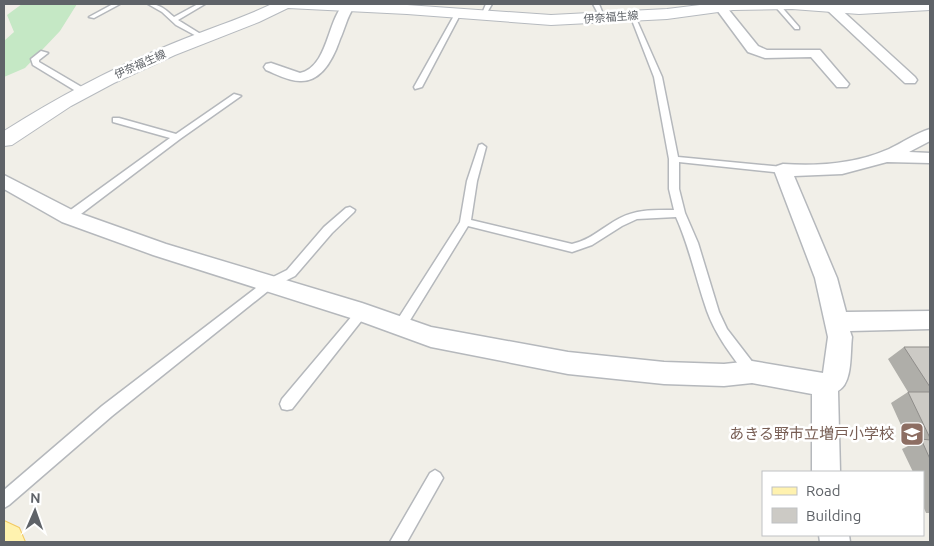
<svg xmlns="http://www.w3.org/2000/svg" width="934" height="546" font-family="Ubuntu,'Noto Sans JP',sans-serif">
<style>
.green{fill:#c5e8c5}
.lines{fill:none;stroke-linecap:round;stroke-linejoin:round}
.service-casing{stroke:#b5b8bc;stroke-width:3}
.minor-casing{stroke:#b5b8bc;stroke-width:3}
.secondary-casing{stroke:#b6babf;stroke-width:2}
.primary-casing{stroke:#f2c960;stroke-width:2}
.service{fill:#fff;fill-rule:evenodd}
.minor{fill:#fff;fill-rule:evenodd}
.secondary{fill:#fff;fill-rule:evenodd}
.primary{fill:#fff2af;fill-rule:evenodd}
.wall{fill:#afaea9}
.building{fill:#cccac5;stroke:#8f8d8a}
.labels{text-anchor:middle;stroke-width:5;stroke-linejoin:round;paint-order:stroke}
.far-street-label{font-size:11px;fill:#5f6368;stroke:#fff}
.near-education-label{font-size:15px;fill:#785e54;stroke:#fff;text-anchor:end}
</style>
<rect width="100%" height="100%" fill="#f1efe8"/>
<path class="green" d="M22,4H77L60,31L25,68L4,77V41L14,32L7,15Z"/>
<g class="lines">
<g class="service-casing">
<path id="service" d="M113,4H120L94,18L89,17Z
M148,4C159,3 166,10 174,17L198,4H205L178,20L207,38L202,39L176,25L162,12Z
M486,4H492L485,16H481Z
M593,4H599L605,19H601Z
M773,4H779L799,27V29H795Z
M456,12L461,13L422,87L415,89L414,87Z
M630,15L635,16L662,77L678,157L783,167L788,170L783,173L679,162V189L685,213L698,243L719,312L727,329L757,368L759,372L757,376L752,378L747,376C732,356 716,336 707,311C696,280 690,248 676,217L637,219L622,226L592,245L572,252L468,226L404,330L400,331L396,330L394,326L396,322L460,222L467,181L479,145L482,144L486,147L477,181L471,220L572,244C591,240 604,226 620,218C637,209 656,210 674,210L669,189V159L654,77Z
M41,51L48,53L39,60V62L85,89V93H79L33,65L31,59Z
M234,94L241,96L180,139L73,220H65L64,217L65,214L170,138L113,122V118H119L176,134Z
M350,207L355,210L354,212L332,233L295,276L273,287L112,416L9,505L4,508V490L102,406L265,281L287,270L324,227L346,208Z
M362,307L366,309L368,312L366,315L292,409L287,410L282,409L280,404L282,399L358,309Z
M435,470L440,473L443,478L407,542H390L430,473Z"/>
</g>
<g class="minor-casing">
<path id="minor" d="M344,4H352L354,7C347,17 345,28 340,39C334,57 322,82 300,81C288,81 276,74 266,70L264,67L266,64L271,63L300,73C328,67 327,21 344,4Z
M716,4H724L758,46L767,50H820L849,84L847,87H837L811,57L765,58L748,52L714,6Z
M827,4H835L915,77L917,80L915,83H905L827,10L825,7Z
M930,129V141L909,152L930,153V163L887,162L842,174L794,176L837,278L846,312L930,311V329L850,331L852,337C850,353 853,383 838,391L840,472H812V394L752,383L724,386L664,384L568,374L431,347L357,320L153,255L62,222L4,189V175L76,212L166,244L362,303L431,327L568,352L664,362L724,364L752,361L823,373L828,337L815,278L774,170L777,166L783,164C820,166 855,164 889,149C902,143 916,133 930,129Z
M819,535H849L850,542H820Z"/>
</g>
<g class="secondary-casing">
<path id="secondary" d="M272,4H393L551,15L667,9L708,4H930V10L859,14L792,9L733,10L667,19L551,25L407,14L288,8L259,22L175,55L114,83L71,106L12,145L4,146V131C55,99 106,71 162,48C198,32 236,21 272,4Z"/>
</g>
<g class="primary-casing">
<path id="primary" d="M4,521L19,528L25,542H4Z"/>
</g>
<use href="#service" class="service"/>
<use href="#minor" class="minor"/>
<use href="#secondary" class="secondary"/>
<use href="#primary" class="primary"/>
</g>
<path class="wall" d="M904,347H930V513H926L923,506V472H913L902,449L910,445L891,403L908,392L888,359Z"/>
<path class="building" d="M904,347H930V387Z
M908,392H930V438Z
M921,439L930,440V459Z"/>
<defs>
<g id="school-square" transform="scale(1.25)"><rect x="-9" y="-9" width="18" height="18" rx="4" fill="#8d6e63" stroke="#fff"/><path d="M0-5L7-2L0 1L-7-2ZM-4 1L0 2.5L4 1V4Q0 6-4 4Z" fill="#fff"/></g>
</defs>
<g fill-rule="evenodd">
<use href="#school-square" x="912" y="434"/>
</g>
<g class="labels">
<g class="far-street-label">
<text transform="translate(611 17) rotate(-4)" y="4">伊奈福生線</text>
<text transform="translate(140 64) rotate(-24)" y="4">伊奈福生線</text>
</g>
<g class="near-education-label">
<text x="894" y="439">あきる野市立増戸小学校</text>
</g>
</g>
<rect width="934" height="546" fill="none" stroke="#5f6368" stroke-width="10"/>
<rect x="762" y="471" width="162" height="65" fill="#ffffff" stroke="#bfc1c3"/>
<rect x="772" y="487" width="25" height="8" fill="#fff2af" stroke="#bfc1c3"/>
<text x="806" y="496" font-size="15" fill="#5f6368">Road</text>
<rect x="772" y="508" width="25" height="15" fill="#cccac5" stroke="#bfc1c3"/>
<text x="806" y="521" font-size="15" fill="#5f6368">Building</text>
<g transform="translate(35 511) rotate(2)" stroke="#ffffff" stroke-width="4" paint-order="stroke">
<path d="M0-4L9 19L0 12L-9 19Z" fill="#5f6368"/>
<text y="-8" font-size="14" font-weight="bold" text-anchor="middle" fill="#5f6368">N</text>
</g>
</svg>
